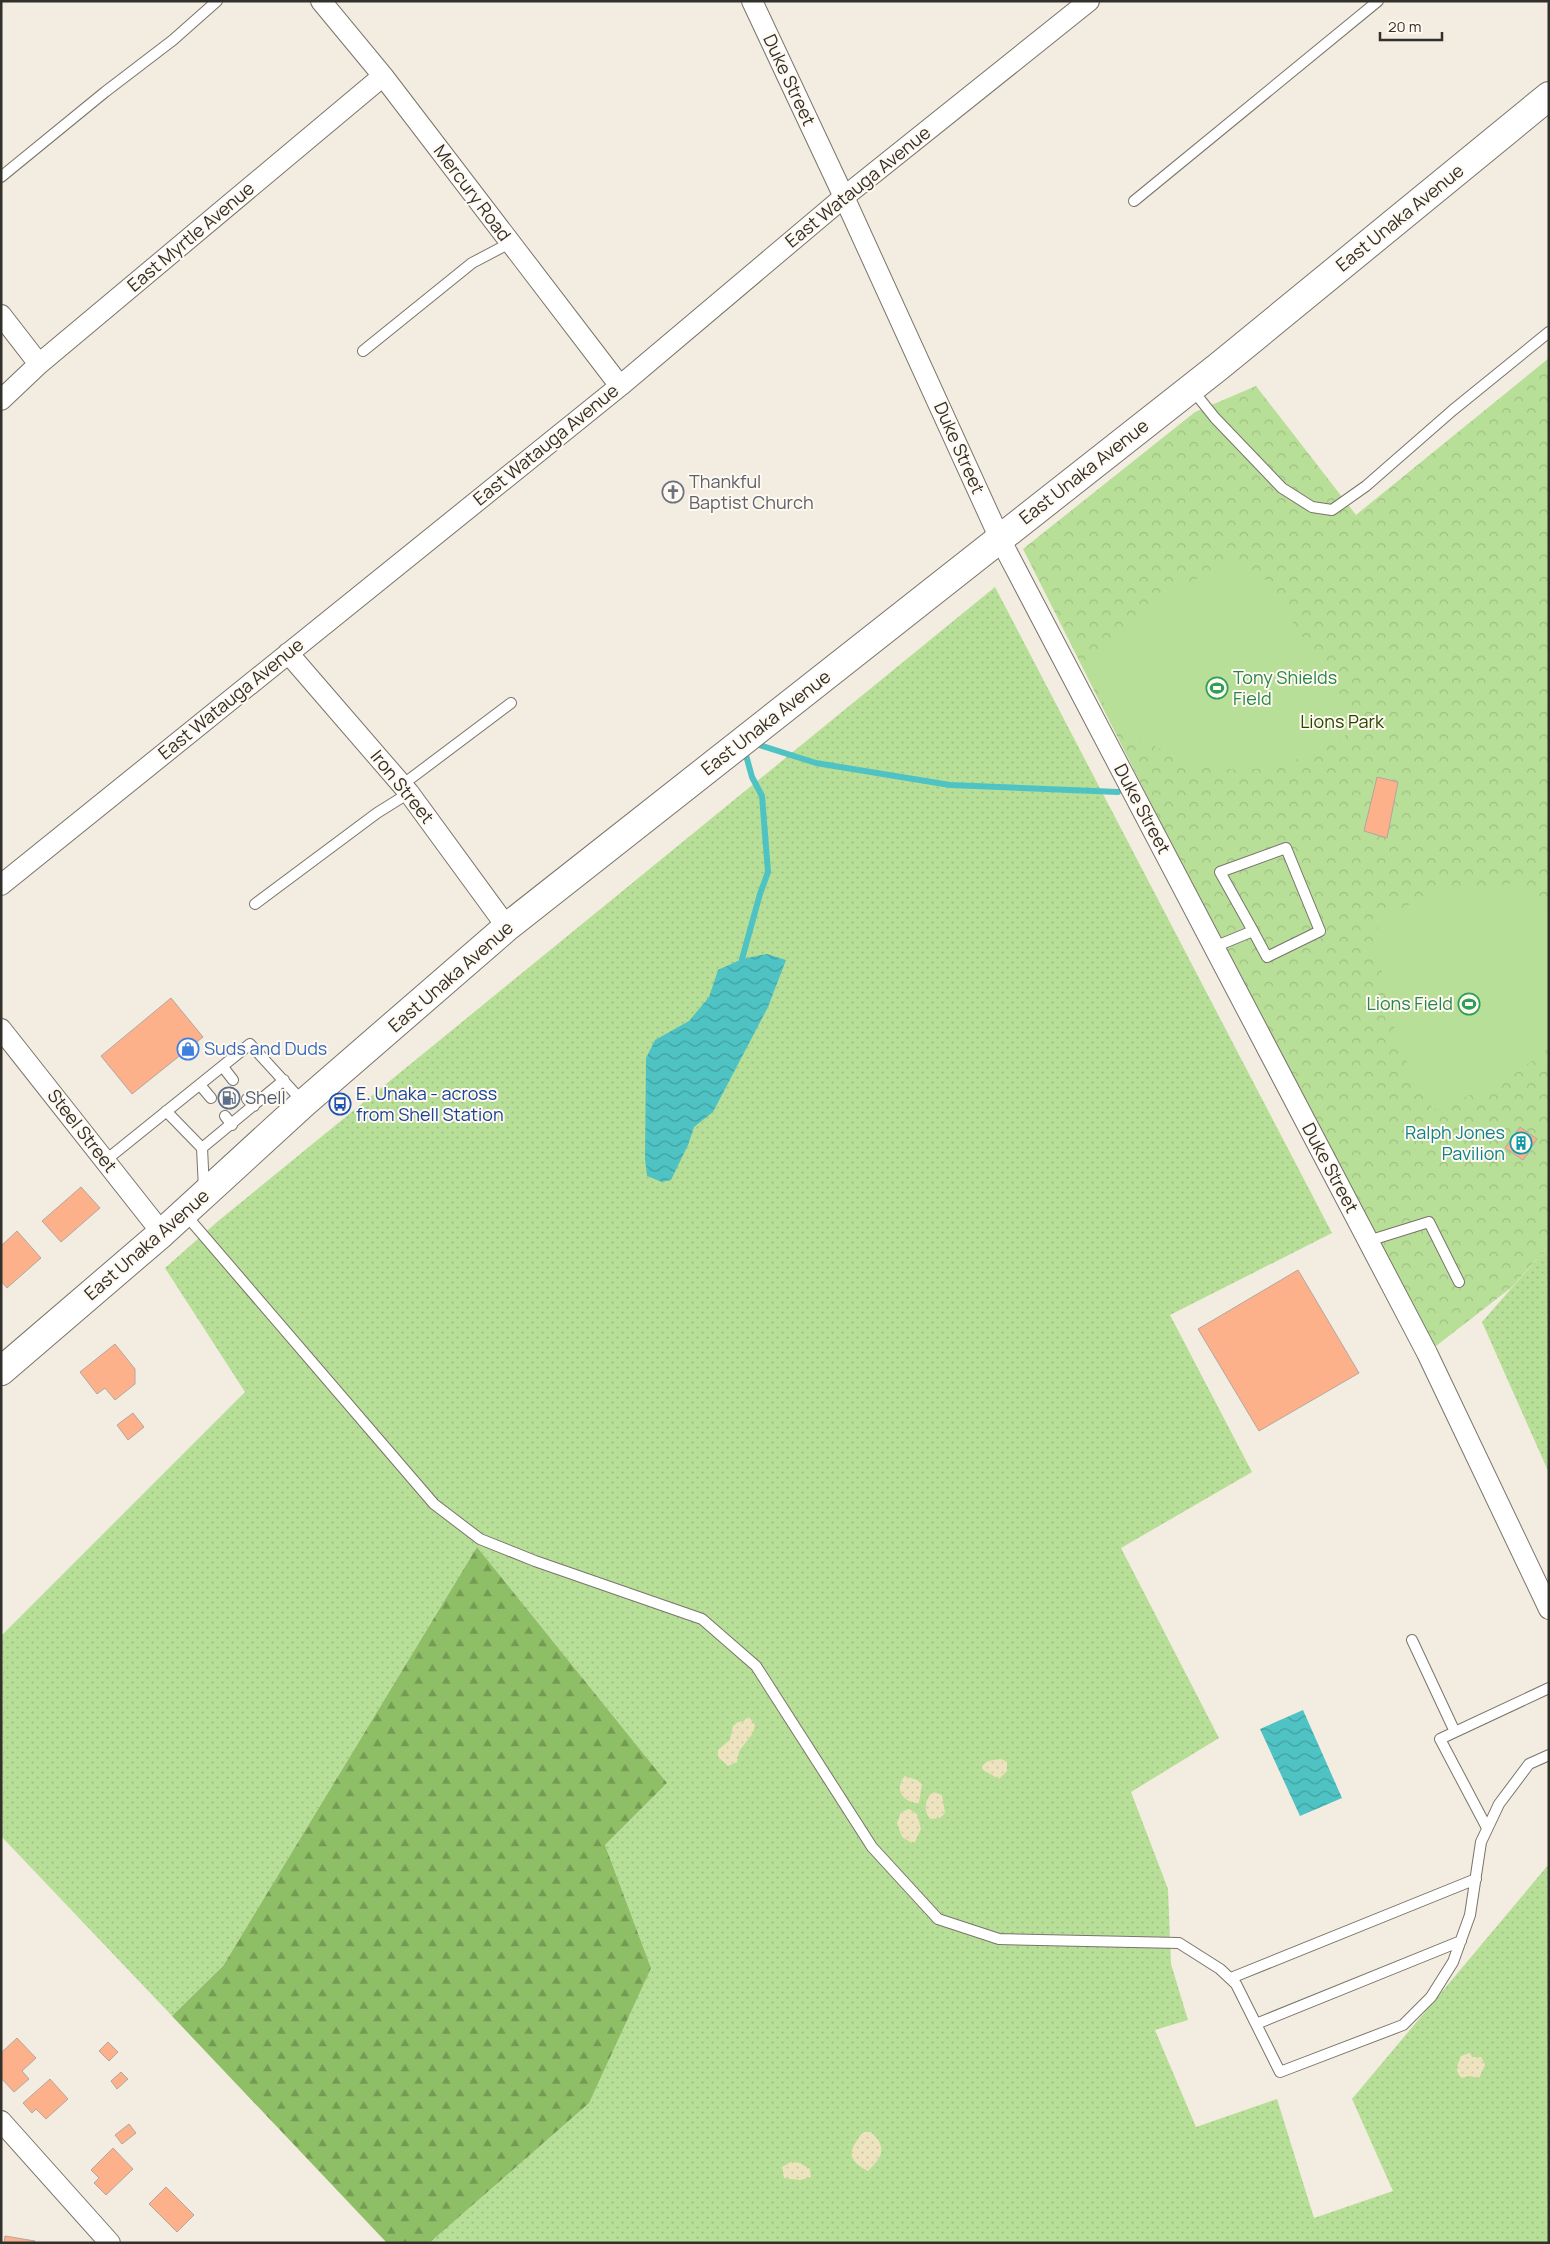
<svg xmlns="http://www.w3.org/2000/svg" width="1550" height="2244" font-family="Manrope,sans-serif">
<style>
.grass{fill:url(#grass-dots)}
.forest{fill:url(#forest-firs)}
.sand{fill:url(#sand-dots)}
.park{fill:url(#park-crowns)}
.garden{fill:#b8df98}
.water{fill:url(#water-waves)}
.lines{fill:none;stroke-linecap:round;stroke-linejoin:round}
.stream{stroke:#4fc3c4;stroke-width:6}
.building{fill:#fdb18a;stroke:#b3a6a0}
.lane-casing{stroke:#7a746a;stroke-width:12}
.street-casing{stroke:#7a746a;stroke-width:22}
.secondary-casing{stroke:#7a746a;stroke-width:30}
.lane{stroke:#fff;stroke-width:10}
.street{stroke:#fff;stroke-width:20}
.secondary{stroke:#fff;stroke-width:28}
.labels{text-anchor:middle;stroke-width:4;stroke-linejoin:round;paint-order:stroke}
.street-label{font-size:18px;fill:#32302b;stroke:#fff9f0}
.worship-label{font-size:18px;fill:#5b616d;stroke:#fff9f0;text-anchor:start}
.leisure-label{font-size:18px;fill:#27864d;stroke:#fff9f0;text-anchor:start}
.park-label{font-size:18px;fill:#284502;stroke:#fff9f0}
.shop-label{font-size:18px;fill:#366cbe;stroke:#fff9f0;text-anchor:start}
.transit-label{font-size:18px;fill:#164399;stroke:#fff9f0;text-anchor:start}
.service-label{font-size:18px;fill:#4e5e75;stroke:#fff9f0;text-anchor:start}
.culture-label{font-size:18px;fill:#0d838f;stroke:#fff9f0;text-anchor:end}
</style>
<defs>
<pattern id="grass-dots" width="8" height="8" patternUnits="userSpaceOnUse" patternTransform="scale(1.25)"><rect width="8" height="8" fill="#b8df98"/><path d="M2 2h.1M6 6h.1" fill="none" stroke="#9fc083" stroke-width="1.8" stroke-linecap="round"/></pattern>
<pattern id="forest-firs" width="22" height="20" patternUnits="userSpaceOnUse" patternTransform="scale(1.25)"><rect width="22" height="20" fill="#8ebe65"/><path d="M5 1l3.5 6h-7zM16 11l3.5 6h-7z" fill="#759b53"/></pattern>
<pattern id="sand-dots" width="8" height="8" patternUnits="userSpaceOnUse" patternTransform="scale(1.25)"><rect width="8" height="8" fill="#ede3be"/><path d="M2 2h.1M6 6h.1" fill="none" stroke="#ccc3a3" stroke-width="1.8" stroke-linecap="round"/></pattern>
<pattern id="park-crowns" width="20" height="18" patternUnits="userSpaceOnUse" patternTransform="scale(1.25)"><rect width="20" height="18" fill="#b8df98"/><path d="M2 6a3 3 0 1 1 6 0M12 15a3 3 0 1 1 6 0" fill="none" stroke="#9fc083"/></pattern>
<pattern id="water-waves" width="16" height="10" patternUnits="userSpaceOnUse" patternTransform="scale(1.25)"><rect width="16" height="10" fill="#4fc3c4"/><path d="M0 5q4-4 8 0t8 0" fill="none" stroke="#429f9f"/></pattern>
</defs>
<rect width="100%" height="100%" fill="#f3ece0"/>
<path class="grass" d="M995,587L1332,1233L1170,1315L1252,1472L1121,1548L1219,1738L1131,1792L1168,1889L1171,1964L1188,2020L1155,2030L1196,2127L1277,2099L1314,2218L1393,2191L1352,2099L1549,1864V2243H429L651,1968L605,1845L667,1783L477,1547L223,1966L172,2016L1,1836V1636L245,1392L165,1268L217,1222Z
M1549,1245V1473L1482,1322Z"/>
<path class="forest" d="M477,1547L667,1783L605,1845L651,1968L589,2103L429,2243H387L172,2016L223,1966Z"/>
<path class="sand" d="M748,1716L755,1725L753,1733L739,1751L737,1762L728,1766L718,1757V1750L730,1740L733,1726L738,1722L744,1721Z
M1001,1759L1007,1762V1771L999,1779L983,1770L982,1766L988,1761Z
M905,1776L917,1780L922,1784L919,1803C904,1803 893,1790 905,1776Z
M933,1792L942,1795L945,1813L940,1818L930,1819C923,1811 925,1798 933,1792Z
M909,1809L917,1814L921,1829L915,1842L912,1843L902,1837L897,1823L901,1812Z
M1470,2053L1472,2057H1481L1485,2065L1479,2078L1469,2076L1462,2078C1453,2070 1458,2065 1461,2056Z
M863,2132H871C888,2148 882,2157 868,2171C844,2159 850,2149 863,2132Z
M791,2162L800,2163L810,2169L811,2177L800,2180L784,2178L782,2167Z"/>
<path class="park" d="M1549,358V1245L1512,1287L1427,1353L1023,549L1195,412L1256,386L1356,515Z"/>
<path class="garden" d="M1228,563L1261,573L1360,726C1295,769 1241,785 1167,752C1146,743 1125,732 1111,714C1101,702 1093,677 1086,663L1146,605Z
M1518,883L1549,913V1048L1505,1081L1433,1110L1398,1045L1380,963L1372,943L1382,917L1438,891Z"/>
<path class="water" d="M767,954L786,960L768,1007L713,1112L694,1127L688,1145L671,1180L662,1182L647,1176L645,1159L646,1058L655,1040L689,1021L709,997L718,970L742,959Z
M1303,1710L1342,1798L1300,1816L1260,1729Z"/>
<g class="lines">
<path class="stream" d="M753,743L816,763L950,785L1118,792
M742,959L760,894L768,872L762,796L752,777L744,748"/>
</g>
<path class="building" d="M1377,777L1398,782L1387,838L1364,831Z
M171,998L203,1037L132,1094L101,1056Z
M1520,1127L1537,1139L1523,1160L1505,1148Z
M81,1187L100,1208L61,1242L42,1221Z
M17,1231L41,1258L7,1288L1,1281V1246Z
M1298,1270L1359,1373L1259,1431L1198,1329Z
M115,1344L135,1369V1384L115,1400L105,1388L97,1394L80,1372Z
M133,1413L144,1427L128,1440L117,1425Z
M17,2038L36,2058L22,2071L29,2079L14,2092L1,2078V2053Z
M108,2042L118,2052L109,2061L99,2051Z
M121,2072L128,2079L117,2089L111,2081Z
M50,2079L68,2099L46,2119L36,2109L32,2113L23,2103Z
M129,2124L136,2133L122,2144L115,2135Z
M113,2148L133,2169L106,2195L94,2183L99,2178L91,2170Z
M166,2187L194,2215L177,2232L149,2204Z
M5,2236L35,2241V2243H4Z"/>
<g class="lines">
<g class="lane-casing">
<path id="lane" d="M1,177L105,92L173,40L217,1
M1134,201L1378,1
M363,351L472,263L510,243
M1191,388L1215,418L1282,488L1312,507L1332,510L1366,486L1453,410L1549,332
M402,785L511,703
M255,904L377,813L409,793
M1214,947L1253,931L1267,957L1320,931L1286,848L1220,872L1253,931
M223,1067L233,1080
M200,1085L211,1098
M247,1099L254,1106
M166,1111L202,1148L284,1080
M225,1116L232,1125
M202,1148L204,1189
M106,1160L250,1044L303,1102
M185,1214L434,1504L480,1539L535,1561L702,1619L756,1666L872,1847L938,1919L999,1939L1179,1943L1220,1969L1236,1984L1280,2072L1403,2025L1431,1997L1453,1962L1470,1915L1481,1842L1499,1804L1529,1764L1549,1755
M1368,1241L1429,1222L1459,1282
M1412,1640L1455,1732
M1487,1828L1440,1739L1549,1688
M1231,1978L1476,1879
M1256,2024L1461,1941"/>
</g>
<g class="street-casing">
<path id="street" d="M321,1L383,76L620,386
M752,1L844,197L1000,539L1427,1353L1549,1609
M1,315L39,364
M1,400L39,364L383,76
M288,653L409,793L507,927
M1,885L620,386L844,197L1089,1
M1,1029L162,1233
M1,2121L110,2243"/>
</g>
<g class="secondary-casing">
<path id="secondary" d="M1,1371L162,1233L304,1103L507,927L1218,367L1549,96"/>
</g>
<use href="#lane" class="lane"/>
<use href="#street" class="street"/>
<use href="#secondary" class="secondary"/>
</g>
<defs>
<g id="church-ring" transform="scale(1.125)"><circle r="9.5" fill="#fff9f0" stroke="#6b7280" stroke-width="1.5"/><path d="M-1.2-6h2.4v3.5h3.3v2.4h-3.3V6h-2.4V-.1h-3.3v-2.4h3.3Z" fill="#6b7280"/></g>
<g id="stadium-ring" transform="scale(1.125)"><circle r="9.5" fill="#fff9f0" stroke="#2e9e5b" stroke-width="1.5"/><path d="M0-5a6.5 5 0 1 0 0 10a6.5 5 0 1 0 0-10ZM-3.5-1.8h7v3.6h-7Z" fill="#2e9e5b"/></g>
<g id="shop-ring" transform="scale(1.125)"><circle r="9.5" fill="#fff9f0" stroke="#3f7fe0" stroke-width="1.5"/><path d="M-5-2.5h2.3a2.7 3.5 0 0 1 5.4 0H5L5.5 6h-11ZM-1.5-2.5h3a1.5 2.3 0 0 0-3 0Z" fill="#3f7fe0"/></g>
<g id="fuel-ring" transform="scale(1.125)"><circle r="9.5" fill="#fff9f0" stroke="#5c6f8a" stroke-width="1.5"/><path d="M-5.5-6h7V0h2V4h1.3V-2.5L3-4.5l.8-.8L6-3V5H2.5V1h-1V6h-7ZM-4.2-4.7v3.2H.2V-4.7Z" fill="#5c6f8a"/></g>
<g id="bus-ring" transform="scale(1.125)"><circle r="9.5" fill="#fff9f0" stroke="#1a4fb4" stroke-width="1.5"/><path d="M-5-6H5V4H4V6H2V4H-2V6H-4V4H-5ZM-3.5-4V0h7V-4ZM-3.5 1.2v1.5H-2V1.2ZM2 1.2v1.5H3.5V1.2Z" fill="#1a4fb4"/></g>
<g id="building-ring" transform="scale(1.125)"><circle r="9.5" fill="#fff9f0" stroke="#0f9aa8" stroke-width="1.5"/><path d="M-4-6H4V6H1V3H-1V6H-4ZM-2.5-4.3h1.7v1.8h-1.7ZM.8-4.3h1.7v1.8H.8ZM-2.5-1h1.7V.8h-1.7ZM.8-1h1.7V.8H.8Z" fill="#0f9aa8"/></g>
</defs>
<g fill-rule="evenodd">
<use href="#church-ring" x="673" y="492"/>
<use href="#stadium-ring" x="1217" y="688"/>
<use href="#stadium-ring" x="1469" y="1004"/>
<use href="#shop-ring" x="188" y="1049"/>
<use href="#fuel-ring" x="229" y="1098"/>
<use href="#bus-ring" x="340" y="1104"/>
<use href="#building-ring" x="1521" y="1143"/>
</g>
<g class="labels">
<g class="street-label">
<text transform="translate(789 80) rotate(65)" y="6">Duke Street</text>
<text transform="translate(858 187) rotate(-39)" y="6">East Watauga Avenue</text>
<text transform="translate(472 193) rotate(53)" y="6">Mercury Road</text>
<text transform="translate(1400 218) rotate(-39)" y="6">East Unaka Avenue</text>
<text transform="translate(191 237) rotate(-40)" y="6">East Myrtle Avenue</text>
<text transform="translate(546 445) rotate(-39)" y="6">East Watauga Avenue</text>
<text transform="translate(959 448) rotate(66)" y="6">Duke Street</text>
<text transform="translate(1084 472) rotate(-38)" y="6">East Unaka Avenue</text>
<text transform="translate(231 699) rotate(-39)" y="6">East Watauga Avenue</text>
<text transform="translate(766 723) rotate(-38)" y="6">East Unaka Avenue</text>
<text transform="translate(402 787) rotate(51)" y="6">Iron Street</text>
<text transform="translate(1142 809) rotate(62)" y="6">Duke Street</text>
<text transform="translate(451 977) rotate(-41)" y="6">East Unaka Avenue</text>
<text transform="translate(82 1131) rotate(52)" y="6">Steel Street</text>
<text transform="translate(1330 1168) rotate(62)" y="6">Duke Street</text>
<text transform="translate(147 1245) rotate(-41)" y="6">East Unaka Avenue</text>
</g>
<g class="worship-label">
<text x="689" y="488">Thankful<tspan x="689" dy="21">Baptist Church</tspan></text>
</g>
<g class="leisure-label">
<text x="1233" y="684">Tony Shields<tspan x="1233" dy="21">Field</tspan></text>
<text x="1453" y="1010" text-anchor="end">Lions Field</text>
</g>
<g class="park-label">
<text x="1342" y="728">Lions Park</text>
</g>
<g class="shop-label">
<text x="204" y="1055">Suds and Duds</text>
</g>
<g class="transit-label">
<text x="356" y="1100">E. Unaka - across<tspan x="356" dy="21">from Shell Station</tspan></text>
</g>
<g class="service-label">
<text x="245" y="1104">Shell</text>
</g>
<g class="culture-label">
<text x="1505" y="1139">Ralph Jones<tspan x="1505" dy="21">Pavilion</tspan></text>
</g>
</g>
<rect width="1550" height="2244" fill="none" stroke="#32302b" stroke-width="5"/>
<path d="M1380 32v8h62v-8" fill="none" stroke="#32302b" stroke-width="2.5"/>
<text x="1388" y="32" font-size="15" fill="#32302b" stroke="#fff9f0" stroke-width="4" paint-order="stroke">20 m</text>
</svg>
